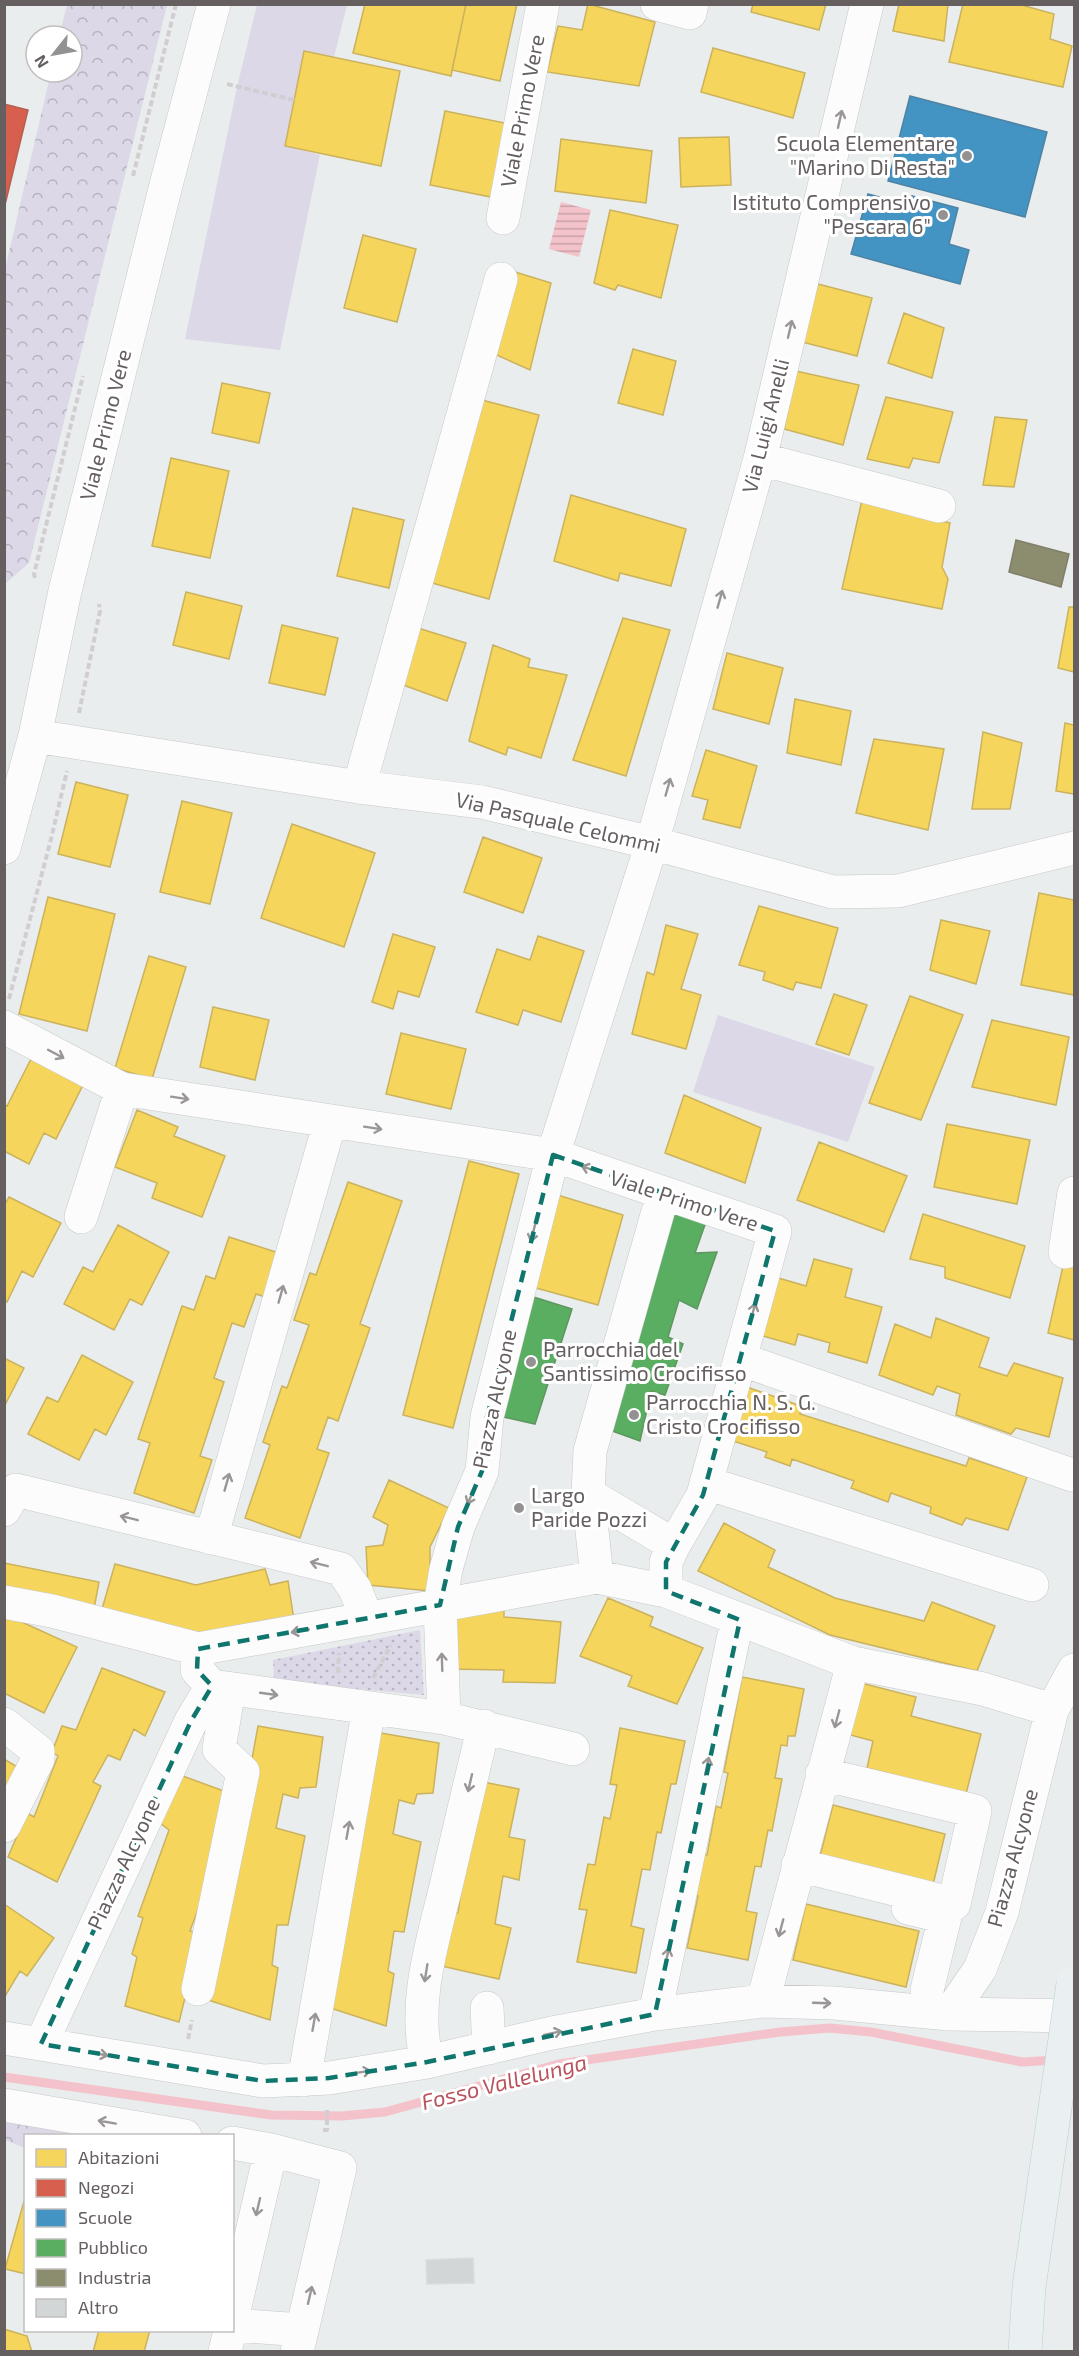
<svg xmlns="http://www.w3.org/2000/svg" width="1079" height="2356" font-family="'Exo 2',sans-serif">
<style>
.grass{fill:url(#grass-dots)}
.forest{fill:url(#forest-crowns)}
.green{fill:#dcd8e8}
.water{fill:url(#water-rules)}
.homes{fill:#f6d55c;stroke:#cbb25d;stroke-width:1.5}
.shops{fill:#d6604d;stroke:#b46052;stroke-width:1.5}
.schools{fill:#4393c3;stroke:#4e83a5;stroke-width:1.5}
.public{fill:#5aae61;stroke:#5e9660;stroke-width:1.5}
.industry{fill:#8c8c6e;stroke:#817e6a;stroke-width:1.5}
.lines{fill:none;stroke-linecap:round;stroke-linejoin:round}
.stream{stroke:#f3c2ca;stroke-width:9}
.building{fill:#d3d6d6;stroke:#d8dcdc;stroke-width:1.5}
.minor-casing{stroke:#c8c8c8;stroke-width:34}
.path{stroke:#d1cdd1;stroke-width:4;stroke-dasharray:6 3;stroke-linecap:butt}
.minor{stroke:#fcfcfc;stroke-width:33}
.major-bridge-casing{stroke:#b9cfd3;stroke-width:34;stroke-linecap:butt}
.major-bridge{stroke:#eaf0f2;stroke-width:33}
.oneway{stroke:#9a9696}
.marked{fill:none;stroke:#0f766e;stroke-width:4.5;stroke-dasharray:12 8;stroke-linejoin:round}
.poi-dot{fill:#949191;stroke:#fff;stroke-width:2}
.labels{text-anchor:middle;stroke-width:6;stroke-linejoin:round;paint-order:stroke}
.street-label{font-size:21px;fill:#665f5f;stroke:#fff}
.poi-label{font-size:21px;fill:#665f5f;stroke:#fff;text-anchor:start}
.water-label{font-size:22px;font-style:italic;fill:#b9535c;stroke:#fff}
</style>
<defs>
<pattern id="grass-dots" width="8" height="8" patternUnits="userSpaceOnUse" patternTransform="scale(1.5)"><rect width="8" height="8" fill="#dcd8e8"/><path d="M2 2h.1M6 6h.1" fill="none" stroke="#b6b2bf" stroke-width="1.8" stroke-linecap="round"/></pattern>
<pattern id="forest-crowns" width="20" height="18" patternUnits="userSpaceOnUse" patternTransform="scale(1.5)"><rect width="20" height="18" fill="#dcd8e8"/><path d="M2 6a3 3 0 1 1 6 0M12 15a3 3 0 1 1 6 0" fill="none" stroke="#b6b2bf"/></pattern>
<pattern id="water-rules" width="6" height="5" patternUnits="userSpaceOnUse" patternTransform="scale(1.5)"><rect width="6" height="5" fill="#f3c2ca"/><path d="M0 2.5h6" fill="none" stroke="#c9a1a7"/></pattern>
</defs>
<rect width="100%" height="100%" fill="#e9eded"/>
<path class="grass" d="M420,1630L424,1695L274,1681L273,1660Z"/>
<path class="forest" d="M67,5H167L29,563L5,584V269L51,72H72V36H59Z
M4,2110L124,2135L26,2136L25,2148L5,2140Z"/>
<path class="green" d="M257,5H347L334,57L304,52L285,145L320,155L280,350L185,339L237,87Z
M718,1015L875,1067L848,1142L693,1092Z"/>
<path class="water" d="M561,202L591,210L579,257L549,249Z"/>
<path class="homes" d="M365,4H466L451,76L353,53Z
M466,4H517L500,81L452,70Z
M588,4L655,22L639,86L547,72L558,26L582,30Z
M753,4H826L819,30L751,12Z
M899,4H948L944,41L893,31Z
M963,4H1018L1054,14L1050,39L1072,46L1063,87L949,62Z
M713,48L805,73L793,118L701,92Z
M304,51L400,71L381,166L285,146Z
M445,111L505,123L491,197L430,185Z
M729,137L731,185L681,187L679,138Z
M561,139L652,151L646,203L555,191Z
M610,210L678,225L661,298L618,285L615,290L594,283Z
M363,235L416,249L397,322L344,308Z
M512,271L551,283L530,370L490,352Z
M818,284L872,298L857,356L802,342Z
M904,313L944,328L932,378L888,363Z
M633,349L676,361L663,415L618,403Z
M796,371L859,385L843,445L784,429Z
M222,383L270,393L259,443L212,433Z
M886,397L953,412L939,463L913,458L909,468L867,459Z
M482,400L539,415L489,599L432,583Z
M995,417L1027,420L1014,487L983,485Z
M171,458L229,471L210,558L152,546Z
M571,495L686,529L671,586L620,573L618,581L554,561Z
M862,500L950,523L942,567L948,579L942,609L842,589Z
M353,508L404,520L389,588L337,576Z
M186,592L242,606L229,659L173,645Z
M1069,607H1074V672L1058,668Z
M623,618L670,630L626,776L573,760Z
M282,625L338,638L325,695L269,683Z
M418,628L466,643L447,701L395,682Z
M493,645L530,659L528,667L567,675L541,758L508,747L506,755L469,741Z
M727,653L783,668L769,724L713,709Z
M795,699L851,711L841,765L787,753Z
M1065,723L1074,725V794L1056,791Z
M983,732L1022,743L1010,809H972Z
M874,739L944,749L928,830L856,813Z
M706,750L757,766L740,828L703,819L708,800L692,796Z
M76,782L128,795L110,867L58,854Z
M182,801L232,813L210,904L160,892Z
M292,824L375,853L344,947L261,918Z
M483,837L542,858L523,913L464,892Z
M1039,893L1074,900V995L1021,985Z
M48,897L115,914L87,1031L19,1014Z
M759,906L838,928L821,988L796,982L793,990L763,980L765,972L739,965Z
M941,920L990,931L976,984L930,970Z
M666,925L698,934L681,989L701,995L686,1049L632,1034L647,972L654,975Z
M393,934L435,947L419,997L398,991L393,1009L372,1002Z
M538,936L584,951L561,1022L523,1010L518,1025L476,1012L497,949L530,960Z
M149,956L186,967L152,1079L115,1068Z
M834,994L867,1005L849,1055L816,1044Z
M910,996L963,1015L921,1120L869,1103Z
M213,1007L269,1020L255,1080L200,1067Z
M992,1020L1069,1037L1056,1105L972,1087Z
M401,1033L466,1049L451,1109L386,1094Z
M31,1059L83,1085L56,1139L44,1133L29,1164L4,1151V1105L7,1106Z
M684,1095L761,1128L745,1183L665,1153Z
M137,1110L178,1127L174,1136L225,1156L202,1217L152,1198L157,1183L115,1167Z
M947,1124L1030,1140L1017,1204L934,1187Z
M819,1142L907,1176L884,1232L797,1200Z
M469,1161L519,1174L453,1428L403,1415Z
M348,1182L402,1201L360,1324L370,1328L338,1421L328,1417L317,1449L329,1453L300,1538L245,1518L270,1445L263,1442L282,1386L287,1388L309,1325L294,1320L310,1273L316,1275Z
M551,1193L623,1215L598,1305L525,1285Z
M9,1197L61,1223L33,1277L22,1271L7,1302L4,1301V1206Z
M923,1214L1025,1246L1010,1298L945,1278V1267L910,1259Z
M1074,1217V1340L1048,1333Z
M118,1225L169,1252L142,1305L130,1299L114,1330L64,1304L83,1267L93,1272Z
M229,1237L279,1253L265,1297L256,1294L244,1327L232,1323L214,1378L224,1382L200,1456L212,1460L194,1513L134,1493L150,1443L138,1439L182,1306L194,1310L206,1276L215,1279Z
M814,1259L852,1269L845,1297L882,1307L867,1363L828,1352L830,1343L798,1334L795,1345L752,1333L768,1275L806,1286Z
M936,1318L989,1338L979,1367L1007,1376L1014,1363L1063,1378L1049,1437L1016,1428L1011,1434L956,1415L960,1394L937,1386L933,1395L879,1375L895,1324L931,1338Z
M82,1355L133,1382L106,1435L95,1429L79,1460L28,1434L47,1397L58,1402Z
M4,1358L24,1368L4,1407Z
M747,1387L801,1406L800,1414L966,1466L969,1458L1027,1477L1008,1530L966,1518L962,1525L930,1513L931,1507L891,1493L888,1502L851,1488L854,1481L792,1459L790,1466L765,1457L767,1452L733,1441Z
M389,1480L449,1508L430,1547V1591L368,1585L366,1547L383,1545L388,1525L373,1517Z
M724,1523L775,1550L768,1567L835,1598L924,1621L932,1602L995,1626L977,1671L830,1635L698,1571Z
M4,1563L99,1582L93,1614L4,1596Z
M115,1564L196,1585L265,1569L270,1585L288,1581L294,1620L192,1638L100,1616Z
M608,1598L653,1617L650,1626L703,1648L677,1704L628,1686L632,1676L580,1656Z
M456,1605L504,1608V1617L561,1622L555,1683L503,1682L504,1670L448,1669Z
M4,1614L77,1647L44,1713L4,1693Z
M102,1668L165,1692L145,1736L134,1729L120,1760L108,1755L93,1782L101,1786L57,1882L8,1857L27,1813L34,1817L58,1756L52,1752L62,1726L76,1730Z
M742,1677L804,1689L795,1736H788L787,1746L781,1745L775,1778L782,1779L772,1831L768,1830L761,1867L755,1866L746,1911L757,1913L748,1960L687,1948L698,1896L693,1895L701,1854L707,1855L716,1806L721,1808L728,1773L724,1772Z
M849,1680L916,1697L911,1716L981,1734L966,1794L867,1768L873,1741L836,1731Z
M258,1726L323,1737L316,1787L300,1788L298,1798L283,1794L276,1828L305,1836L288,1925H277L272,1965L278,1968L270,2020L208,2000Z
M620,1728L685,1741L676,1784H671L661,1833L657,1832L650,1870L642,1869L631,1926L644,1929L636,1973L577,1962L587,1910L579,1909L588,1864L595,1865L604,1817L610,1819L617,1785L610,1784Z
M375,1732L439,1743L433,1793L417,1794L414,1804L399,1800L393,1834L421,1842L404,1932L394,1931L388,1971L394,1974L386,2026L324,2006Z
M4,1759L24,1771L4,1804Z
M180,1775L232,1794L220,1851L190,1931L201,1933L179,2022L125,2006L137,1957L132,1954L143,1918L138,1916L169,1830L160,1823Z
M483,1782L519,1789L509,1837L525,1840L519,1880L503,1876L495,1924L511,1928L499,1979L437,1965L449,1914L458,1913L468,1839Z
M833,1805L945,1834L932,1889L819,1860Z
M4,1904L54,1938L27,1976L20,1971L4,1998Z
M806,1904L919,1931L906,1987L793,1960Z
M26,2194V2274L5,2269Z
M4,2329L27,2336L32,2352H4Z
M99,2330H150L144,2352H93Z"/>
<path class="shops" d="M4,104L28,110L4,209Z"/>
<path class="schools" d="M910,96L1047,132L1025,217L888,181Z
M868,194L909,205L912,196L958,208L949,244L969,250L960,284L851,254Z"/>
<path class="public" d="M673,1211L707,1219L695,1253L717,1252L697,1309L679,1300L668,1337L683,1344L665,1395L651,1391L640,1441L604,1428Z
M524,1294L572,1309L535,1424L494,1415Z"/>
<path class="industry" d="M1016,540L1069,554L1061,587L1009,572Z"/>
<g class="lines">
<path class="stream" d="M4,2077L271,2115L342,2116L385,2112L559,2064L780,2032L830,2028L871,2032L1022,2062L1057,2060"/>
</g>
<path class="building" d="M473,2258L474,2283L427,2284L426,2260Z"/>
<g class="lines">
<g class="minor-casing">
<path id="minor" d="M657,4L690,13L692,4
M503,218L543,4
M760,459L939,506
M35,736L359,787L482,802L652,843L833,892L898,891L1074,848
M359,787L501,279
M4,848L35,736L65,591L166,185L214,4
M4,1027L122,1089L553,1155L775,1231L703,1495L674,1545
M81,1217L122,1089
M1065,1252L1074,1193
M740,1359L1072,1475
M706,1483L1032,1585
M588,1494L590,1451L663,1194
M4,1510L16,1490L341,1569L355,1589L367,1619
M211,1538L330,1122
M597,1577L588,1494L674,1545L666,1562V1591
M4,1602L52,1611L198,1649L597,1577L666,1591L853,1663L983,1689L1052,1710
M198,1649L197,1670L212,1686L444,1718L573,1749
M444,1718L440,1605L446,1569L458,1527L482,1471L487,1417L553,1155L652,843L760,459L867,4
M4,1724L38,1751V1759L4,1826
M798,1865L954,1904L975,1811L822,1774
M908,1908L945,1917L927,1990
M198,1989L243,1772L219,1749L229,1689
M763,2001L853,1663
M487,2008L489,2048
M655,2014L734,1635L740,1620
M949,2014L980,1969L1002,1912L1052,1710L1074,1670
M4,2038L263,2081L329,2078L427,2062L552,2033L655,2014L763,2001L834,2003L949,2014L1074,2016
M41,2044L191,1721L212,1686
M427,2062C412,2002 433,1941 447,1882C459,1830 471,1778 484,1726
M304,2080L369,1708
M4,2105L185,2136
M232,2143L271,2150L340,2168L297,2352
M232,2319L271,2150
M232,2325L302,2330
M225,2352L230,2330"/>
</g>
<path class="path" d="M227,84L294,100
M133,176L176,4
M35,578L34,574L83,376
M79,713L100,611L99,604
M9,999L51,839L67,771
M338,1673L339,1653
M373,1678L391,1645
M188,2039L192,2020
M323,2130H327V2108"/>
<use href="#minor" class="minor"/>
<g class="major-bridge-casing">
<path id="major-bridge" d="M1025,2352L1029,2287L1073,1984"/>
</g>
<use href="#major-bridge" class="major-bridge"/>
</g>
<defs><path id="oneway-shaft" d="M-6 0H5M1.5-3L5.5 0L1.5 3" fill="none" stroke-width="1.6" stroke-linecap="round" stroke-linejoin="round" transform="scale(1.5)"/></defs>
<g class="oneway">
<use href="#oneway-shaft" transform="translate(840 119) rotate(-77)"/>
<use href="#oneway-shaft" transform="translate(790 329) rotate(-77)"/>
<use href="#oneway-shaft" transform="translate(720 599) rotate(-74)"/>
<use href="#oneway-shaft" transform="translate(668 787) rotate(-74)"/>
<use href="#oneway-shaft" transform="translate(56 1054) rotate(28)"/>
<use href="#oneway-shaft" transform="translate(180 1098) rotate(9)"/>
<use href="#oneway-shaft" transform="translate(373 1128) rotate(9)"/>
<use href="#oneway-shaft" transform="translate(590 1169) rotate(-161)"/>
<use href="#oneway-shaft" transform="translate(533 1233) rotate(104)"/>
<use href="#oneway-shaft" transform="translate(281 1294) rotate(-74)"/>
<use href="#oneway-shaft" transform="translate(753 1312) rotate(-75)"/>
<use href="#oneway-shaft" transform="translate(227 1482) rotate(-74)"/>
<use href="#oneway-shaft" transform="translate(471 1496) rotate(113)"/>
<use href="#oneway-shaft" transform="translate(129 1518) rotate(-166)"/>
<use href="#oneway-shaft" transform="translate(319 1564) rotate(-166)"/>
<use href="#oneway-shaft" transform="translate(300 1631) rotate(170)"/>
<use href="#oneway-shaft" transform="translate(442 1662) rotate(-92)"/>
<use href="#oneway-shaft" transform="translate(269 1694) rotate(8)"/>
<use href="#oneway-shaft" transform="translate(837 1719) rotate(105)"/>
<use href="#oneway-shaft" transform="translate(707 1766) rotate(-78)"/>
<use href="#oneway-shaft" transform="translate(470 1783) rotate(103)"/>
<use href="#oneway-shaft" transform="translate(348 1830) rotate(-80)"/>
<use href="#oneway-shaft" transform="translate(781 1928) rotate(105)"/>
<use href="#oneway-shaft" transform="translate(667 1957) rotate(-78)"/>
<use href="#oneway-shaft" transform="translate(426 1973) rotate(99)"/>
<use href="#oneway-shaft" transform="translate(822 2003) rotate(2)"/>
<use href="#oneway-shaft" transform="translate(314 2022) rotate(-80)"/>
<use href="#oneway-shaft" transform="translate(553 2033) rotate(-12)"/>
<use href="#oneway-shaft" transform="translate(99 2054) rotate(10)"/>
<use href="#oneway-shaft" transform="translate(362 2072) rotate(-9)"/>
<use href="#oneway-shaft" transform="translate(107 2122) rotate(-170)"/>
<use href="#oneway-shaft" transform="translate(258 2207) rotate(103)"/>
<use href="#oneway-shaft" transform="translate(310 2295) rotate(-77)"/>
</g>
<path class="marked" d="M553,1155L775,1231L703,1495L666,1562V1591L740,1620L655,2014L427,2062L329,2078L263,2081L41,2044L191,1721L212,1686L197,1670L198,1649L440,1605L458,1527L482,1471L487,1417Z"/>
<g class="poi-dot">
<circle cx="967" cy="156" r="6"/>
<circle cx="943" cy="215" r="6"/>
<circle cx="531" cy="1362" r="6"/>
<circle cx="634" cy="1415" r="6"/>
<circle cx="519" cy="1508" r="6"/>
</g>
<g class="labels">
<g class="street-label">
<text transform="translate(523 111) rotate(-79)" y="7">Viale Primo Vere</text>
<text transform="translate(106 425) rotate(-76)" y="7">Viale Primo Vere</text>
<text transform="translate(766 426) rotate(-76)" y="7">Via Luigi Anelli</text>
<text transform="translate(558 823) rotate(13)" y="7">Via Pasquale Celommi</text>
<text transform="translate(684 1201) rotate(18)" y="7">Viale Primo Vere</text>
<text transform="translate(495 1399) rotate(-78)" y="7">Piazza Alcyone</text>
<text transform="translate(1013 1858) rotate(-75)" y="7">Piazza Alcyone</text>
<text transform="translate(124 1864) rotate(-65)" y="7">Piazza Alcyone</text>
</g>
<g class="poi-label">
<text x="955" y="151" text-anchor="end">Scuola Elementare<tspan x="955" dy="24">"Marino Di Resta"</tspan></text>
<text x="931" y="210" text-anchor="end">Istituto Comprensivo<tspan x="931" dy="24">"Pescara 6"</tspan></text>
<text x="543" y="1357">Parrocchia del<tspan x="543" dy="24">Santissimo Crocifisso</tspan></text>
<text x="646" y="1410">Parrocchia N. S. G.<tspan x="646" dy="24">Cristo Crocifisso</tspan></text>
<text x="531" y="1503">Largo<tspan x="531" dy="24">Paride Pozzi</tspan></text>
</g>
<g class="water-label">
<text transform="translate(504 2082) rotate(-14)" y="8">Fosso Vallelunga</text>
</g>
</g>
<rect width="1079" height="2356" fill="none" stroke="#665f5f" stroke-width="12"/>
<rect x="24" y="2134" width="210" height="198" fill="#ffffff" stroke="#c2bfbf" stroke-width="1.5"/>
<rect x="36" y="2149" width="30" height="18" fill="#f6d55c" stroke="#c2bfbf" stroke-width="1.5"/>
<text x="78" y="2164" font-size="18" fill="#665f5f">Abitazioni</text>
<rect x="36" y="2179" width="30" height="18" fill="#d6604d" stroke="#c2bfbf" stroke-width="1.5"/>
<text x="78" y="2194" font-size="18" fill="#665f5f">Negozi</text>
<rect x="36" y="2209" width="30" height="18" fill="#4393c3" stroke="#c2bfbf" stroke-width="1.5"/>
<text x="78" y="2224" font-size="18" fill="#665f5f">Scuole</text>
<rect x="36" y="2239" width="30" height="18" fill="#5aae61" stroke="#c2bfbf" stroke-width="1.5"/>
<text x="78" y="2254" font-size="18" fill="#665f5f">Pubblico</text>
<rect x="36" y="2269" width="30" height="18" fill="#8c8c6e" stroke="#c2bfbf" stroke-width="1.5"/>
<text x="78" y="2284" font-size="18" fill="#665f5f">Industria</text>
<rect x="36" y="2299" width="30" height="18" fill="#d3d6d6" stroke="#c2bfbf" stroke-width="1.5"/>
<text x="78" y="2314" font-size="18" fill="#665f5f">Altro</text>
<g transform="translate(54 54) rotate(239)"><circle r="28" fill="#ffffff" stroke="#c2bfbf" stroke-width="1.5"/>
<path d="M0-4.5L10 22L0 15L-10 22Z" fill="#949191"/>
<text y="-9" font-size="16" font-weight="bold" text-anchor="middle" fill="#665f5f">N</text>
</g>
</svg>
